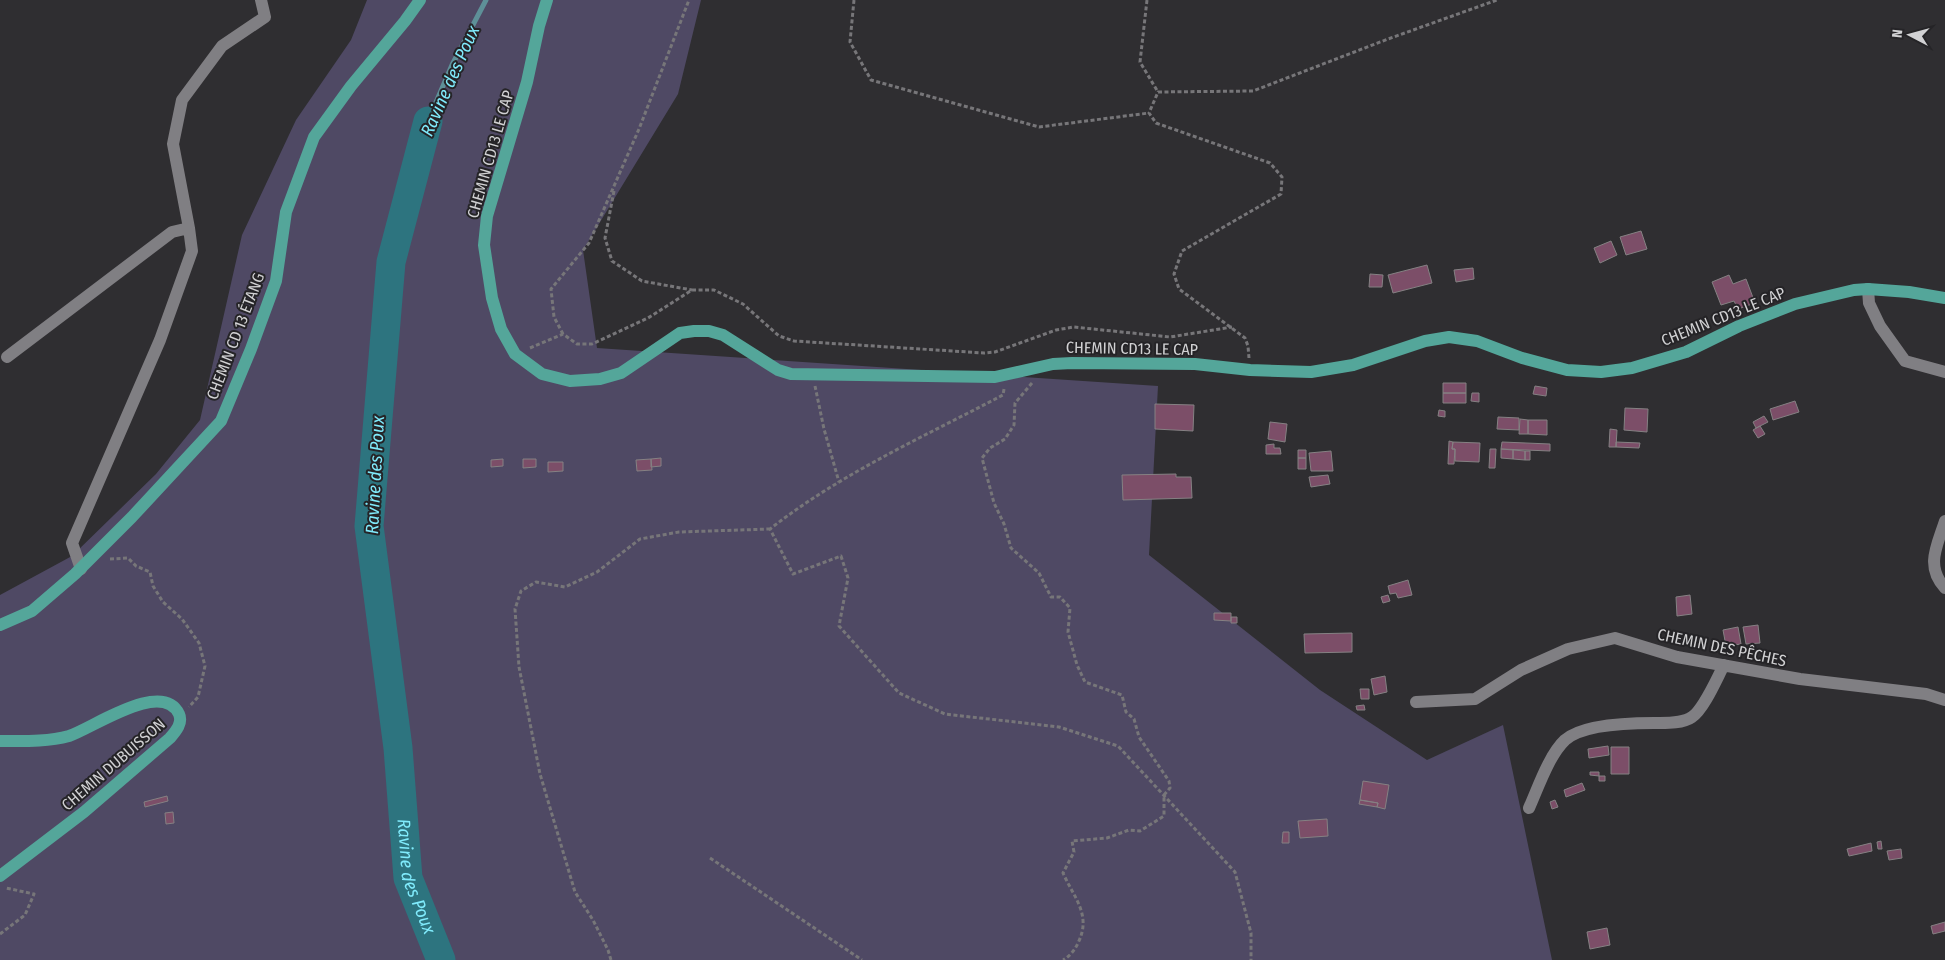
<svg xmlns="http://www.w3.org/2000/svg" width="1945" height="960" font-family="'Fira Sans Condensed',sans-serif">
<style>
.green{fill:#4f4964}
.lines{fill:none;stroke-linecap:round;stroke-linejoin:round}
.stream{stroke:#5e9098;stroke-width:5}
.river{stroke:#2d747f;stroke-width:29}
.building{fill:#7c4e68;stroke:#858183}
.path{stroke:#777679;stroke-width:3;stroke-dasharray:4 2.5;stroke-linecap:butt}
.minor{stroke:#807f83;stroke-width:12}
.major{stroke:#54a69a;stroke-width:12}
.labels{text-anchor:middle;stroke-width:4;stroke-linejoin:round;paint-order:stroke}
.street-label{font-size:16px;fill:#d1d1d3;stroke:#252427}
.water-label{font-size:18px;font-style:italic;fill:#80ebfc;stroke:#252427}
</style>
<rect width="100%" height="100%" fill="#2f2e31"/>
<path class="green" d="M367,0H701L678,94L583,250L597,348L1158,386L1149,555L1320,690L1427,760L1503,725L1552,960H0V595L72,556L156,474L200,420L242,235L296,120L351,40Z"/>
<g class="lines">
<path class="stream" d="M428,121L452,65L486,0"/>
<path class="river" id="s1" d="M428,121L391,262L369,526L398,748L408,878L441,960"/>
</g>
<path class="building" d="M1641,231L1647,249L1626,255L1620,237Z
M1611,241L1617,255L1600,263L1594,248Z
M1427,265L1432,283L1393,293L1388,275Z
M1473,268L1474,279L1456,282L1454,270Z
M1370,274L1383,275L1382,287H1369Z
M1729,275L1733,284L1746,279L1755,303L1738,309L1734,301L1721,305L1712,282Z
M1443,383H1466V393H1443Z
M1535,386L1547,388L1546,396L1533,394Z
M1443,393H1466V403H1443Z
M1472,393H1479V402L1471,401Z
M1795,401L1799,412L1773,420L1770,409Z
M1155,404L1194,405L1193,431L1155,429Z
M1625,408L1648,409L1647,432L1624,430Z
M1439,410L1445,411V417L1438,416Z
M1764,416L1768,422L1756,428L1753,422Z
M1498,417L1519,418V430L1497,429Z
M1520,419L1528,420V434H1519Z
M1528,420H1547V435L1528,434Z
M1270,422L1287,424L1285,442L1268,439Z
M1760,426L1765,434L1758,438L1753,430Z
M1610,429L1617,430L1616,447H1609Z
M1449,441L1453,442L1452,449H1455L1454,464H1448Z
M1453,442L1480,443L1479,462L1455,461V449H1452Z
M1502,442L1550,444V451L1501,449Z
M1616,442L1640,443L1639,448L1616,447Z
M1274,444V448H1280L1281,454H1266V445Z
M1490,449H1496L1495,468H1489Z
M1501,449L1513,450V459L1501,458Z
M1298,450H1306V458H1298Z
M1513,450L1525,451V460L1513,459Z
M1331,451L1333,471H1311L1309,453Z
M1525,451H1530V460H1525Z
M661,458V466L651,467V459Z
M1298,458H1306V469H1298Z
M503,459V466L491,467V460Z
M523,459H536V467L523,468Z
M651,459L652,470L637,471L636,460Z
M548,462H563V471L548,472Z
M1176,474V477H1191L1192,498L1123,500L1122,475Z
M1328,475L1330,484L1311,487L1309,477Z
M1408,580L1412,595L1398,598L1396,593L1390,594L1388,586Z
M1388,595L1390,601L1383,603L1381,597Z
M1690,595L1692,614L1677,616L1676,597Z
M1214,613H1231V621L1214,620Z
M1231,617H1237V623H1231Z
M1758,625L1760,643L1746,644L1743,627Z
M1738,627L1741,644L1726,646L1723,630Z
M1352,633V652L1305,653L1304,634Z
M1385,676L1387,692L1374,695L1371,679Z
M1360,689H1369V699H1361Z
M1364,705L1365,710H1357L1356,706Z
M1608,746L1609,755L1589,758L1588,749Z
M1611,747H1629V774H1611Z
M1590,772H1599V776L1590,775Z
M1599,776H1605V781H1599Z
M1363,781L1389,785L1385,809L1377,807L1378,803L1360,800Z
M1582,783L1585,790L1566,797L1564,790Z
M167,796L168,801L145,807L144,802Z
M1360,800L1378,803L1377,807L1359,804Z
M1555,800L1558,807L1552,809L1550,802Z
M173,812L174,823L166,824L165,813Z
M1327,819L1328,836L1300,838L1298,821Z
M1283,832H1289V843H1282Z
M1881,841L1882,849H1878L1877,842Z
M1871,843L1872,851L1849,856L1847,849Z
M1901,849L1902,858L1889,860L1887,851Z
M1945,922V931L1933,934L1931,926Z
M1607,928L1610,945L1590,949L1587,932Z"/>
<g class="lines">
<path class="path" d="M854,0L850,42L871,80L1039,127L1149,113
M1147,0L1140,62L1158,92
M614,191L605,238L612,261L642,281L692,290
M563,334L554,317L551,289L589,243L639,129L689,0
M530,348L563,334L577,344H592L648,318L692,290H714L743,304L779,336L794,341L984,353L995,352L1056,330L1074,327L1170,337L1232,327
M1249,358L1248,346L1245,338L1179,289L1174,274L1182,251L1281,194L1282,177L1270,163L1156,123L1149,113L1158,92L1253,91L1388,39L1497,0
M1032,383L1015,403L1014,425L1005,439L990,448L982,458L994,503L1004,524L1011,548L1039,573L1051,597H1060L1070,608L1068,632L1077,665L1085,682L1122,695L1126,712L1134,719L1139,737L1169,781L1170,788L1164,795V816L1140,831L1129,830L1107,838L1072,841L1074,852L1063,873C1074,898 1092,915 1078,943C1075,950 1069,957 1063,960
M815,386L824,429L839,482
M1004,389L1003,395C925,436 840,474 770,529L793,574L841,556L848,578L839,626L899,693L945,714L1059,727L1118,746L1235,872L1251,933V960
M110,559L128,558L136,566L150,572L153,586L163,602L182,619L199,643L205,666L198,697L189,707
M710,858L862,960
M0,934L25,915L34,894L6,888
M611,960L608,950L593,920L575,892L540,774L519,667L515,609L521,591L536,582L565,587L597,572L640,539L679,532L770,529"/>
<path class="minor" d="M189,228L173,144L182,100L222,46L265,17L261,0
M1868,289L1869,303L1880,326L1905,361L1945,372
M7,357L172,232L189,228L192,251L160,340L72,543L81,569
M1945,521C1937,546 1925,566 1945,588
M1416,702L1475,699L1521,670L1568,649L1615,638L1677,657L1800,679L1926,694L1945,700
M1529,808C1538,788 1549,755 1565,740C1583,724 1631,723 1654,723C1665,723 1682,724 1692,717C1704,709 1717,678 1724,665"/>
<path class="major" d="M547,0L539,26L527,82L487,216L484,245L492,298L501,329L515,354L542,374L570,381L600,379L621,373L680,333L694,331H709L723,335L778,370L791,374L995,377L1053,364L1072,363L1195,364L1250,370L1311,372L1353,365L1425,341L1449,337L1477,341L1522,358L1567,370L1601,372L1632,368L1686,352L1739,326L1795,304L1854,290L1868,289L1909,292L1945,298
M0,625L32,611L75,574L132,517L221,421L251,349L276,281L286,212L314,137L351,86L405,21L420,0
M0,741C23,741 47,742 69,736C93,728 162,679 179,714C183,723 176,731 170,738L84,812L0,876"/>
</g>
<g class="labels">
<g class="street-label">
<text transform="translate(490 154) rotate(-74)" y="6">CHEMIN CD13 LE CAP</text>
<text transform="translate(1723 316) rotate(-22)" y="6">CHEMIN CD13 LE CAP</text>
<text transform="translate(235 336) rotate(-69)" y="6">CHEMIN CD 13 ÉTANG</text>
<text transform="translate(1132 348) rotate(1)" y="6">CHEMIN CD13 LE CAP</text>
<text transform="translate(1722 647) rotate(12)" y="6">CHEMIN DES PÊCHES</text>
<text transform="translate(113 764) rotate(-41)" y="6">CHEMIN DUBUISSON</text>
</g>
<g class="water-label">
<text transform="translate(450 81) rotate(-66)" y="6">Ravine des Poux</text>
<text transform="translate(375 475) rotate(-87)" y="6">Ravine des Poux</text>
<text dy="6" stroke="none"><textPath href="#s1" startOffset="765">Ravine des Poux</textPath></text>
</g>
</g>
<g transform="translate(1910 35) rotate(276)" stroke="#252427" stroke-width="4" paint-order="stroke">
<path d="M0-4L9 19L0 12L-9 19Z" fill="#d1d1d3"/>
<text y="-8" font-size="14" font-weight="bold" text-anchor="middle" fill="#d1d1d3">N</text>
</g>
</svg>
